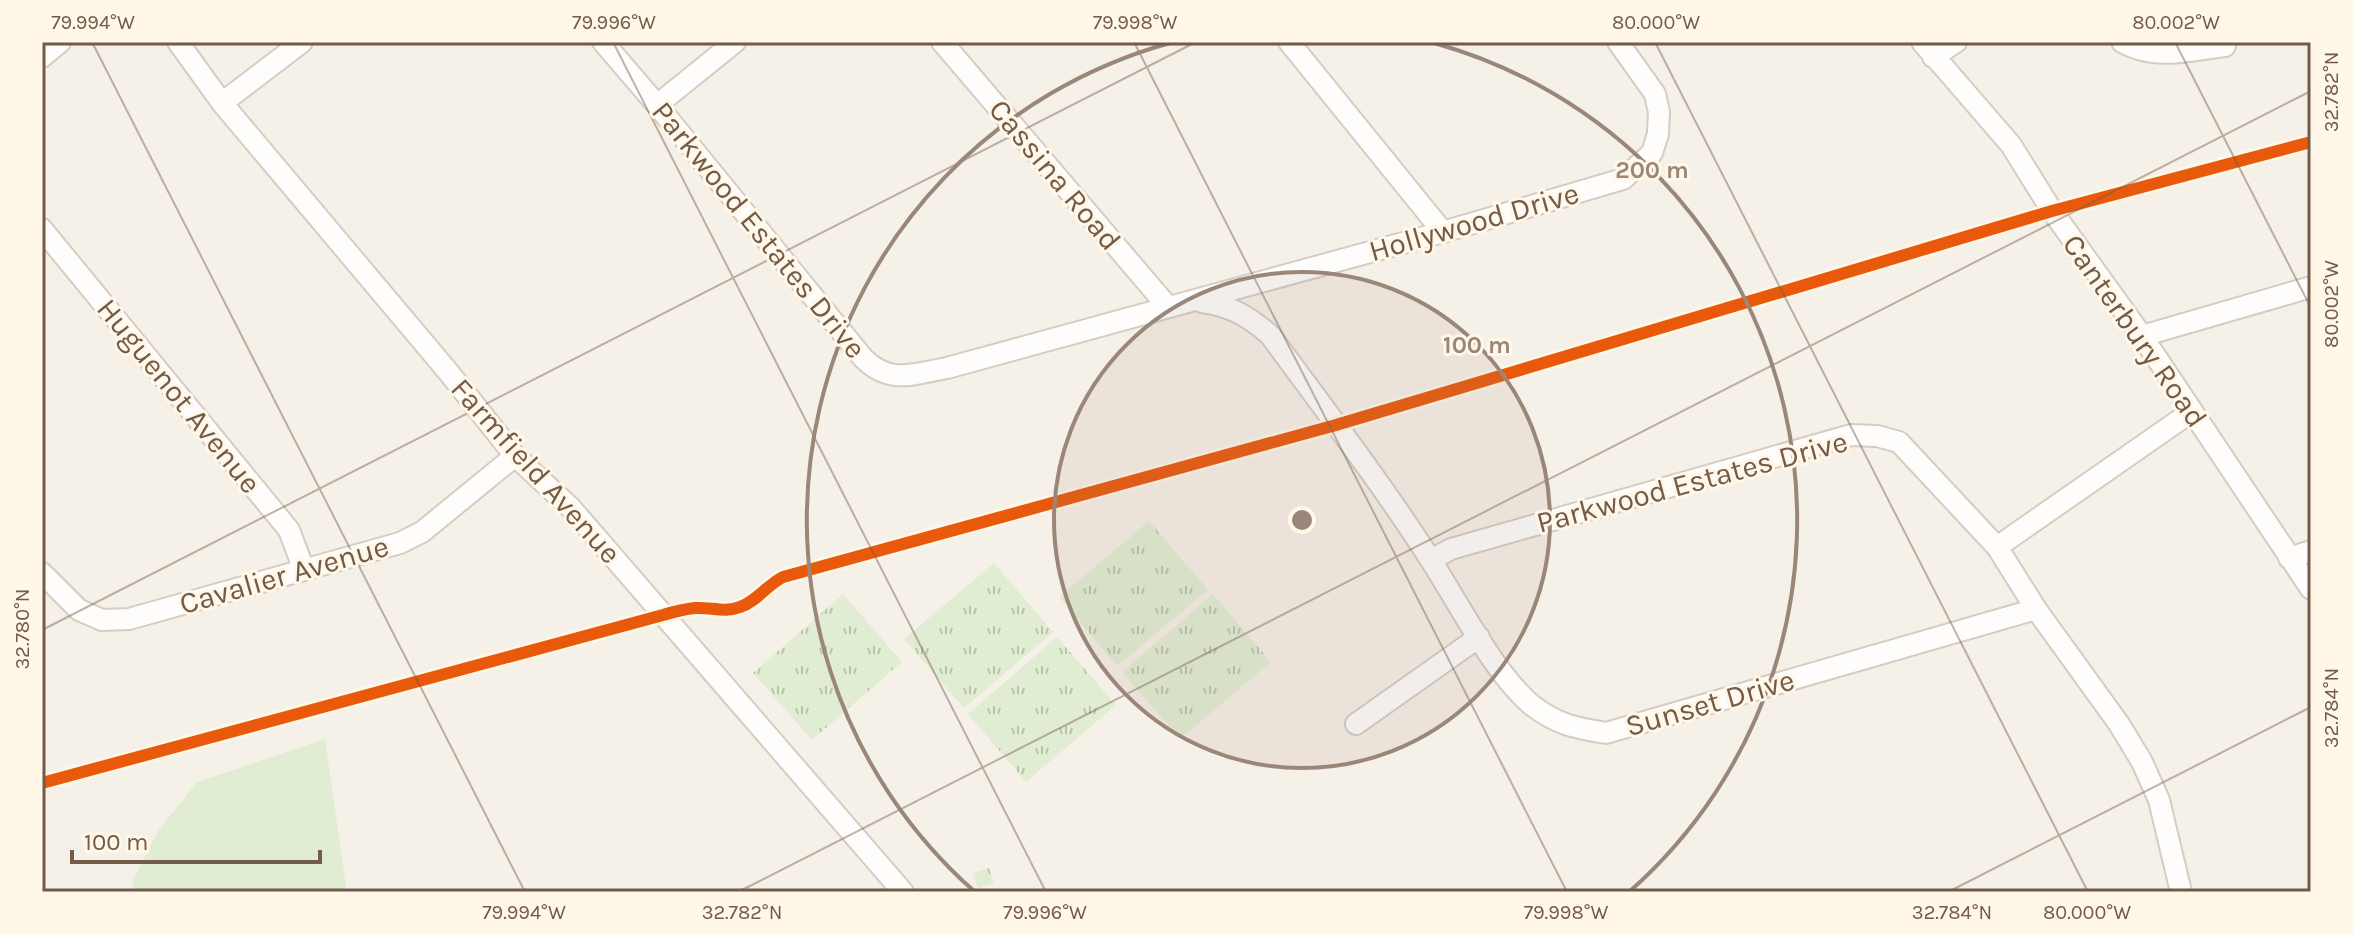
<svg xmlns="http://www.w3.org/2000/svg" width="2353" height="934" font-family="Karla,sans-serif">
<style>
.grass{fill:#e1edd3}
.park{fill:url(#park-tufts)}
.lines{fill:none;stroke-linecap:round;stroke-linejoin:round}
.street-casing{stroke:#d5ccc3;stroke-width:24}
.street{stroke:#fefdfc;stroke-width:20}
.cycleway-casing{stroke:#fff7e8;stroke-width:17}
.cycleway{stroke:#e8590c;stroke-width:12}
.ticks{fill:none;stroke:#735a49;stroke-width:2;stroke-opacity:0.45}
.ring{fill:none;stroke:#9a8779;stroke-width:4}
.labels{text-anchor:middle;stroke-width:6;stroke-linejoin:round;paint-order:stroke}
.street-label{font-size:30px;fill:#735a49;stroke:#fff7e8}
.centre{fill:#9a8779;stroke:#fff7e8;stroke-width:4}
.ring-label{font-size:24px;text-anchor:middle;font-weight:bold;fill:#9a8779;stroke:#fff7e8;stroke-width:6;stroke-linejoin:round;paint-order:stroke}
.neatline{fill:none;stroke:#735a49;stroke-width:3}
.ticks-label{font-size:20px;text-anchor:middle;fill:#735a49}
</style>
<defs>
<pattern id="park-tufts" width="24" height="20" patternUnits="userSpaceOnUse" patternTransform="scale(2)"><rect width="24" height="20" fill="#e1edd3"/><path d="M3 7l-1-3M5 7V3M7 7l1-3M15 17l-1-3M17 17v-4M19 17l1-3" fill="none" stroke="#bbc3ad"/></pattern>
</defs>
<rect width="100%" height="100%" fill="#f6f1e8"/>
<path class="grass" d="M325,739L347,892H132L133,880L158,831L197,782Z"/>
<path class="park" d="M1149,521L1208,590L1117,666L1059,597Z
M994,563L1053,632L964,708L904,639Z
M843,594L902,662L812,740L753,673Z
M1213,594L1271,662L1180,739L1122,672Z
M1057,637L1116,705L1026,782L968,714Z
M989,868L994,884L978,888L973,873Z"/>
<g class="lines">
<g class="street-casing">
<path id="street" d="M178,42L222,103L450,374L515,456L570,507L903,892
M603,42L657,105L863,358C890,385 913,374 947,368L1443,232L1623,179L1652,153L1658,134L1659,112L1655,94L1618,42
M942,42L1168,307
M1289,42L1443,232
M1922,42L2011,145L2052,211L2142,336L2311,589
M2122,42C2154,61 2190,50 2225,46
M42,57L60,42
M1933,57L1956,42
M222,103L302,42
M657,105L735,42
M42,229L289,530L304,570
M1202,302C1231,306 1248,316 1270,335C1325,410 1382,484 1432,562C1459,604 1495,675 1533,706C1558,725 1576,728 1606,733L2036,609
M2142,336L2311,287
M1997,547L2191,412
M2289,558L2311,551
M1431,560L1451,549L1851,435L1877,436L1899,442L1997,547L2036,609L2119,724L2142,762L2159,800L2181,892
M42,573L79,610L102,620L129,619L400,543L422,532L515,456
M1356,724L1479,637"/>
</g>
<use href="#street" class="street"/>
<g class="cycleway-casing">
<path id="cycleway" d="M42,783L663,615C673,612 684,609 695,608C711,607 725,613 740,607C756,602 767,585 783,577L1336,425L2052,211L2311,142"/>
</g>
<use href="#cycleway" class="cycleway"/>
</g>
<path class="ticks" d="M92,42L525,892M613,42L1046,892M1134,42L1567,892M1655,42L2088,892M2175,42L2311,308M42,630L1196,42M738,892L2311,91M1948,892L2311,707"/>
<circle cx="1302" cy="520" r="248" fill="#9a8779" fill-opacity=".12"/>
<g class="ring">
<circle cx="1302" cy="520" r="248"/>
<path d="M974 891A495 495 0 0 1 1170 43M1434 43A495 495 0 0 1 1630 891"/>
</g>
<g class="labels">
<g class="street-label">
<text transform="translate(1055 175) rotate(50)" y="10">Cassina Road</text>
<text transform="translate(1474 222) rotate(-16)" y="10">Hollywood Drive</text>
<text transform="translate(759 230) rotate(51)" y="10">Parkwood Estates Drive</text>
<text transform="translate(2135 331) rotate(55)" y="10">Canterbury Road</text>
<text transform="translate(179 396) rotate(51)" y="10">Huguenot Avenue</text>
<text transform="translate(536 471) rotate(48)" y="10">Farmfield Avenue</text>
<text transform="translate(1692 482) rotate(-15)" y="10">Parkwood Estates Drive</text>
<text transform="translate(284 575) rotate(-16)" y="10">Cavalier Avenue</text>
<text transform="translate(1710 703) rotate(-16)" y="10">Sunset Drive</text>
</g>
</g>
<circle cx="1302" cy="520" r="12" class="centre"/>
<g class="ring-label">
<text x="1652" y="178">200 m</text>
<text x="1477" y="353">100 m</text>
</g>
<rect width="2353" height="934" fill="none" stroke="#fff7e8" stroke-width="88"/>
<path d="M72 850v12h248v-12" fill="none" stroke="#735a49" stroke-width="4"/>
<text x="84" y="850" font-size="24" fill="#735a49" stroke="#fff7e8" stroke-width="6" paint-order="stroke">100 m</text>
<rect x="44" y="44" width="2265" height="846" class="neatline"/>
<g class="ticks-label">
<text x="93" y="29">79.994°W</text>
<text x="614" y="29">79.996°W</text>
<text x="1135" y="29">79.998°W</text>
<text x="1656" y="29">80.000°W</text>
<text x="2176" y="29">80.002°W</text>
<text transform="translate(2331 92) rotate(-90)" y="7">32.782°N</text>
<text transform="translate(2331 304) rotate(-90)" y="7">80.002°W</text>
<text transform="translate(22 629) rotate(-90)" y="7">32.780°N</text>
<text transform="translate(2331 708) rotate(-90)" y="7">32.784°N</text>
<text x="524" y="919">79.994°W</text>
<text x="742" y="919">32.782°N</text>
<text x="1045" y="919">79.996°W</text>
<text x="1566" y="919">79.998°W</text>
<text x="1952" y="919">32.784°N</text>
<text x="2087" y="919">80.000°W</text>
</g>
</svg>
